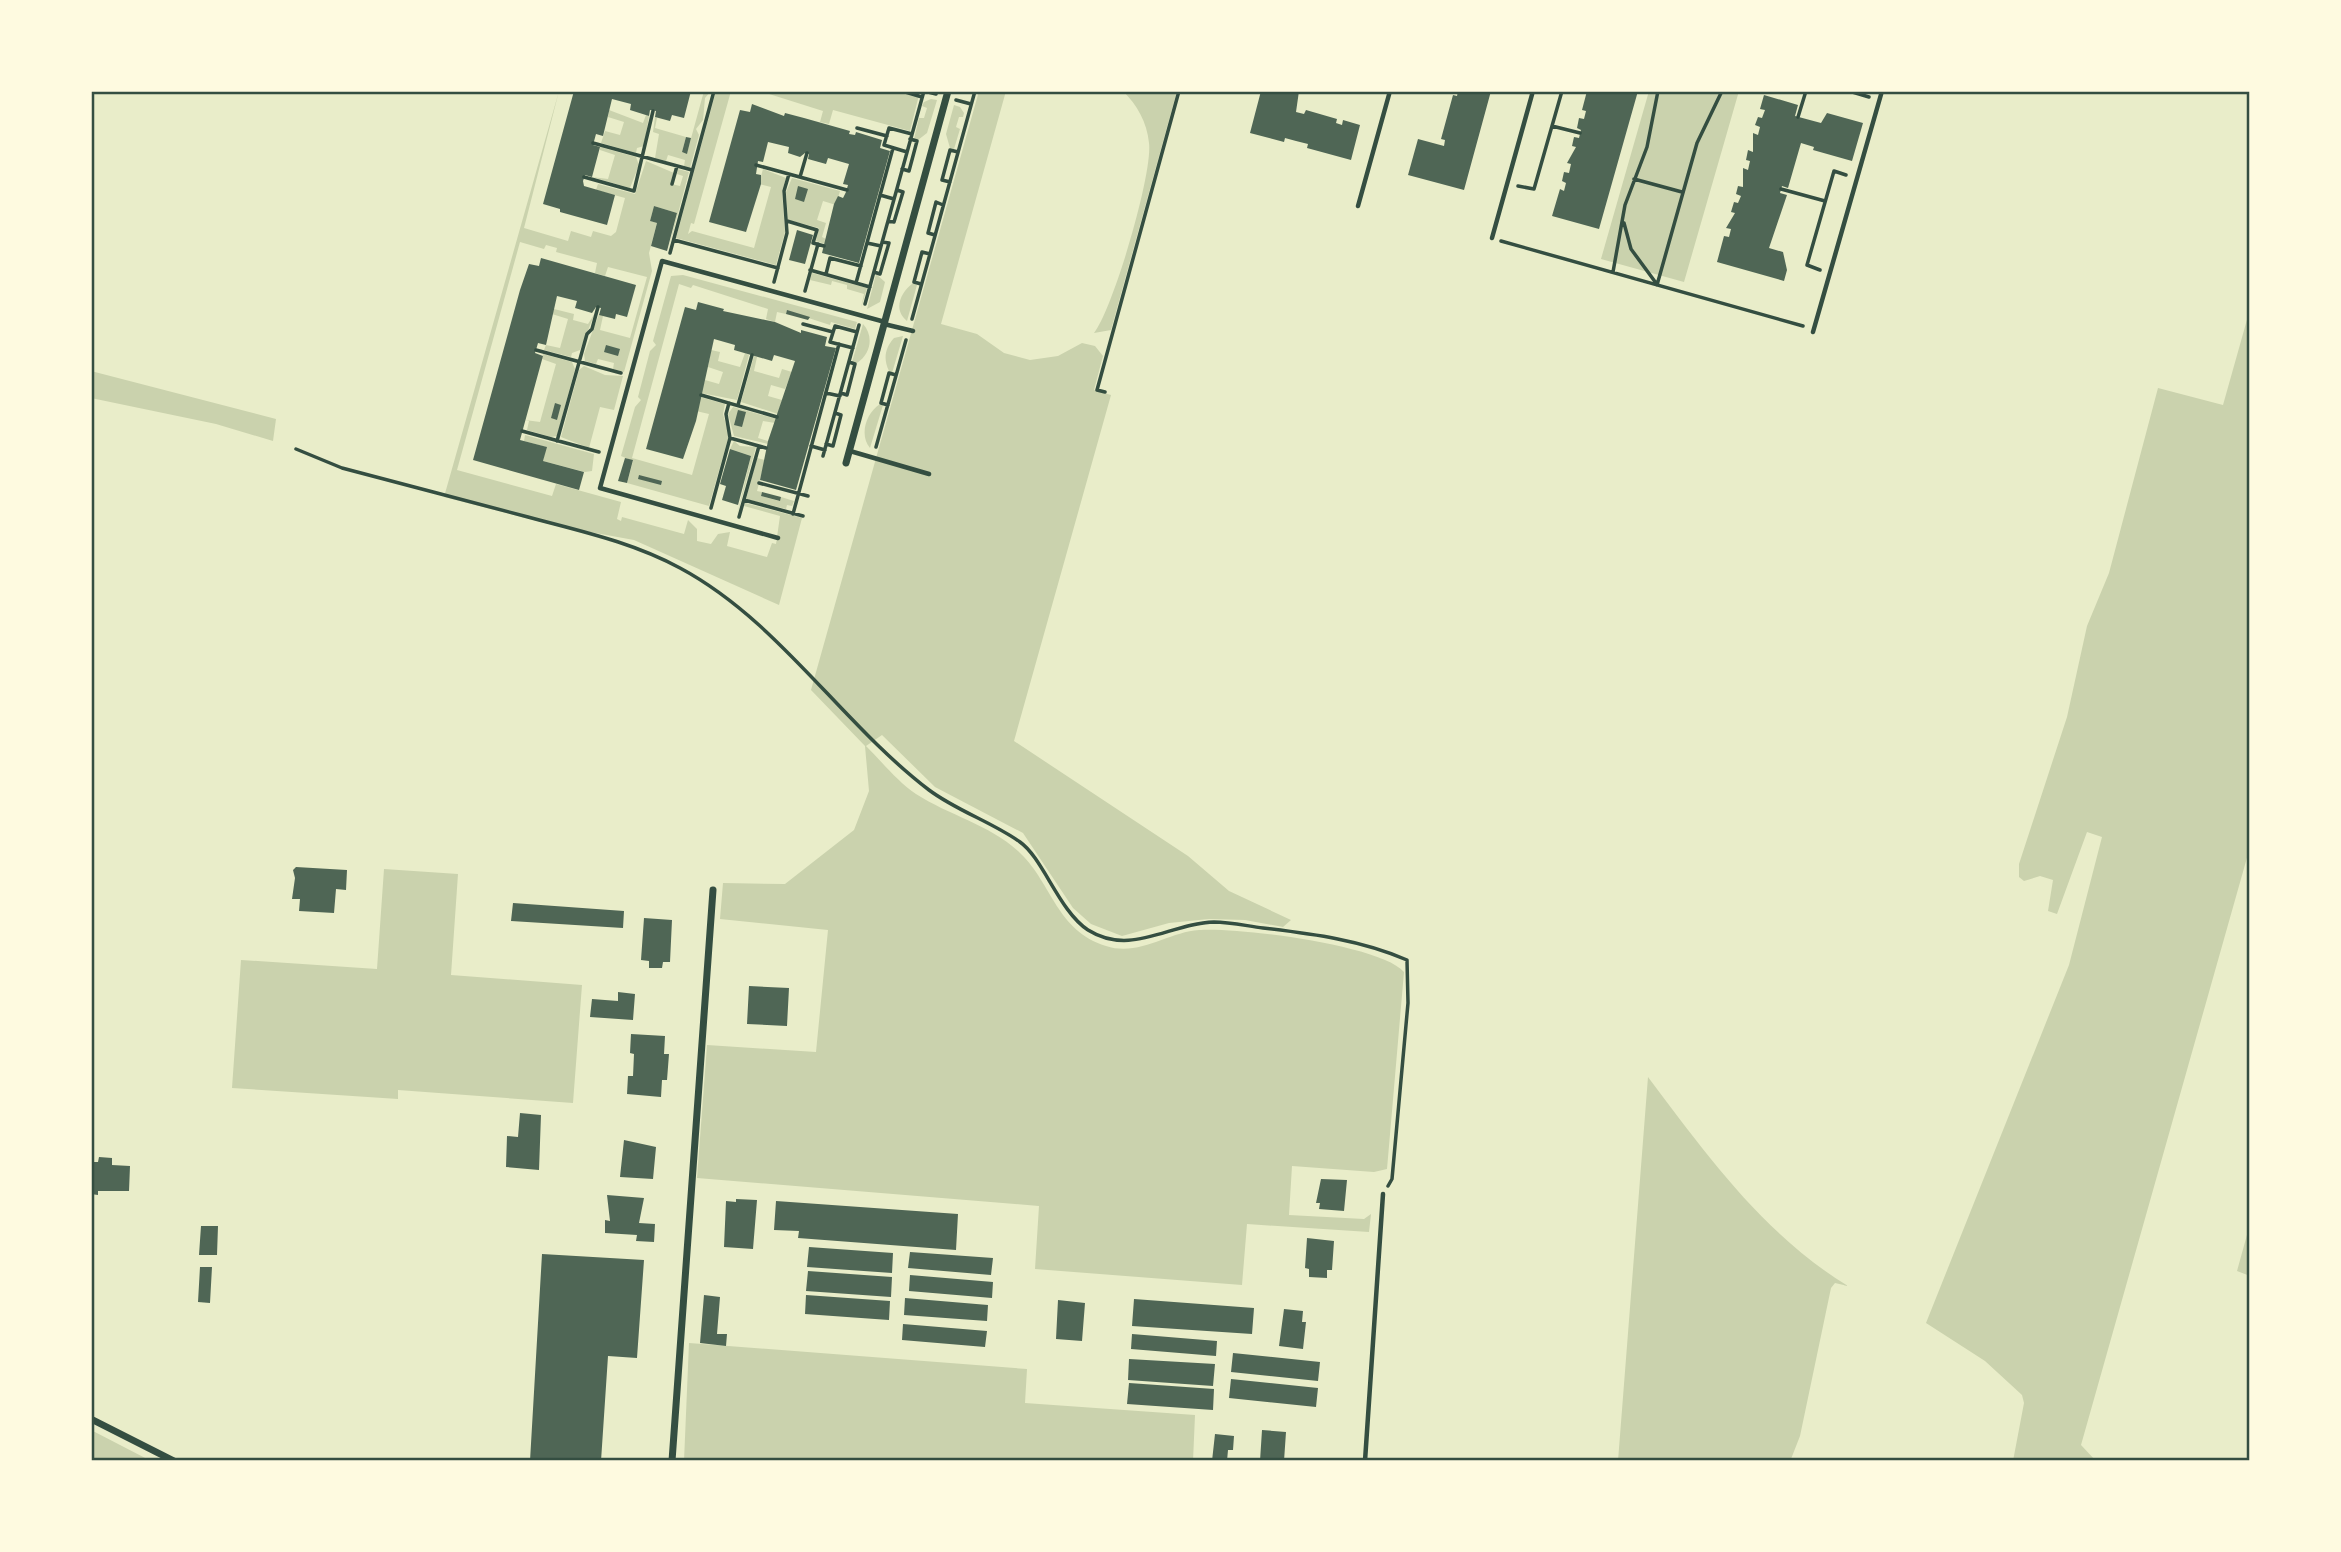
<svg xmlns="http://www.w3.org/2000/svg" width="2341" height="1552" font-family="'Noto Sans',sans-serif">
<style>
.green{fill:#cad2ad}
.building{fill:#4f6655}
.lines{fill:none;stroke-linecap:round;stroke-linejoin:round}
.path{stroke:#344e41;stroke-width:3.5}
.service{stroke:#344e41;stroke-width:4.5}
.minor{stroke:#344e41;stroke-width:7}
.neatline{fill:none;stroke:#344e41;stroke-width:2.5}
</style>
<rect width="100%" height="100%" fill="#e9edc9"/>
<path class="green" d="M559,91L524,228L568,241L571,231L591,237L593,231L611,236L616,232L625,198L596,190L598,184L635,194L646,161L674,173L671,184L680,186L683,176L677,174L678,169L689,172L668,251L677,213L654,206L650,221L657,223L649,253L652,271L624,372L613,369L614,363L598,359L596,364L585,361L584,354L599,314L603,316L600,330L630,338L647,277L608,267L605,276L595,273L597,263L556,252L557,248L546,245L544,249L520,242L457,470L552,496L556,484L621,502L617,519L621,521L622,517L684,534L688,520L697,529V541L711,544L718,534L730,532L727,546L767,557L772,543L776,544L780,516L744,506L745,503L802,518L779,605L634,540L557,526L444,497Z
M704,91H711L705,98L703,120L696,129L699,135L690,168L684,166L685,160L668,155L666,161L655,158L659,134L653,132L655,117L657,118L655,128L686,137L682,152L687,153Z
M716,91H731L694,224L691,223L688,234L692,231L754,248L771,187L759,184L763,169L786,178L782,191L785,232L776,265L676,238Z
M760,91H920L910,131L833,110L829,124L820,122L823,111Z
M979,91H1006L941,324L977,334L1004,353L1030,360L1058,356L1082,343L1095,346L1103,356L1094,390L1111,395L1014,741L1188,856L1229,891L1291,920L1283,927L1245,920L1209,919L1169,923L1122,936L1091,924L1073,908L1023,833L935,787L882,735L866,746C882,762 898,782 916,794C950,816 992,825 1021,854C1052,884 1057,931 1106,946C1139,957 1168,932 1199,930C1237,927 1381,945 1404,972L1387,1169L1374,1172L1292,1166L1289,1215L1364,1219L1371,1214L1369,1232L1247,1224L1242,1285L1035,1269L1039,1206L697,1178L707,1045L816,1052L828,930L720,919L723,883L785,884L854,830L869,791L865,746L811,690Z
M1123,91H1177L1111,330L1094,333C1113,309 1153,173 1149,143C1147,122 1137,105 1123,91Z
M1649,91H1739L1684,282L1601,259Z
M931,99L937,100L927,133L918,140L914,139L919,118H924L927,108L922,106L924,102Z
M954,105L960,107L964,113L963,117H959L956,127L960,129L954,149L950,148L946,134Z
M609,110L643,123L646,115L649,116L644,146L637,148L636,153L601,143L605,131L620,135L624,122L608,117Z
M600,147L636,157L639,165L630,188L592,177L608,179L615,155L600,150Z
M792,178L840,191L836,205L823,201L817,220L826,223L822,237L826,239L825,244L816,241L819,228L788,220L786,192Z
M812,273L867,288L861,308L864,294L847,289V285L832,281L831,285L810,280Z
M876,274L885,282L880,302L867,309Z
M683,275L857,322L855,329L831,322L830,325L787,311L786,314L777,312L775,322L766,319L768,309L693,285L691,288L679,284L632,458L692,475L709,414L696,411L700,397L725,404L723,414L729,435L709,506L627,483L633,461L621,456L635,407L641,400L638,397L650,351L656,345L653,341L671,276Z
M913,283L917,285L907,321C893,310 900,293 913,283Z
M554,309L574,314L573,320L588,324L595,313L580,350L572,353L571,357L544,350L546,345L560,348L568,319L552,314Z
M2250,309V847L2081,1445L2096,1461H2013L2024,1403L2022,1395L1985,1361L1926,1323L2069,965L2102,837L2087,832L2057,914L2048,911L2053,880L2040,876L2024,881L2019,877V864L2067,717L2087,626L2109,573L2158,388L2223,405Z
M863,324C874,336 871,354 857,363L852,362Z
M903,336L892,373L889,371C883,359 885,348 894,338Z
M711,350L720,352L718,361L740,367L745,353L749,355L737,400L701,393L705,380L719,384L723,372L708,367Z
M543,354L572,362L575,369L557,436L551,437L527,430L529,421L525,420L540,422L556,364L542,359Z
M754,356L757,357L754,371L779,378L782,369L792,372L785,389L771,385L768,396L782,400L778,414L741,402Z
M584,366L605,375L623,376L614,410L600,407L589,448L561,437L579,370Z
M91,371L276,419L273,441L216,424L91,398Z
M880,404L883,405L870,448C859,435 866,413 880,404Z
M733,407L777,419L775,423L763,421L758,438L768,441V444L734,436L728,414Z
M525,435L594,454L592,471L585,472L543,461L546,447L524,441Z
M734,441L740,446L756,447L737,515L751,456L730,449Z
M757,458L765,460L757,491L762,492L761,496L779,501L781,497L794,501L792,506L787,505L786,509L746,499Z
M384,869L458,874L451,975L582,985L573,1103L398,1090V1099L232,1088L241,960L377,969Z
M1648,1077C1706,1154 1764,1235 1848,1286L1835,1283L1831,1288L1800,1436L1791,1459L1798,1461H1618Z
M2250,1224V1276L2237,1271Z
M689,1343L1027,1369L1025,1403L1195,1415L1193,1461H684Z
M91,1430L151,1461H91Z"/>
<path class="building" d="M574,91H691L684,118L672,115L670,121L655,117L656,111L650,110L649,116L630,110L631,104L612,99L603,136L596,134L593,145L600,147L592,177L585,175L583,181L584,186L615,195L607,225L560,212V209L543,204Z
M1261,91H1299L1296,112L1304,114L1306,110L1337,119L1336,123L1342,125L1343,120L1360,125L1351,160L1307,148L1308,144L1296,141L1285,138L1284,142L1250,133Z
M1458,91H1491L1464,190L1408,175L1418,139L1444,146L1445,140L1441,139L1453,95L1457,96Z
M1587,91H1638L1599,229L1552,216L1560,189L1564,191L1566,183L1562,181L1564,172L1569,173L1571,164L1567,163L1576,147L1572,146L1574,137L1579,138L1581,130L1577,128L1579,118L1584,119L1586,111L1582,110Z
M1764,95L1798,105L1795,116L1821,123L1827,113L1863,123L1852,161L1813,150L1814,147L1801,143L1788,188L1782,186L1780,193L1787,195L1769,248L1783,252L1787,270L1784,281L1717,262L1724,236L1729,237L1731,229L1726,228L1735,213L1731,212L1734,202L1738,203L1741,196L1736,194L1738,186L1743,187V168L1748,170L1750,161L1746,160L1748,150L1753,152V133L1758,135L1760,127L1755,125L1758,117L1762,118L1765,110L1760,109Z
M752,104L784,116L785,113L804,118L850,131L849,134L855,135L856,132L882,140L880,148L890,151L859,263L822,253L834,204L838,196L843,198L846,192L848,185L843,184L849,164L828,158L826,164L808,159L809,154L805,153L800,157L788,153L789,147L768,142L763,162L758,161L756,174L761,175V184L746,232L709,222L740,110L750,112Z
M686,137L691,138L687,154L682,152Z
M798,186L808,189L804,202L795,199Z
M654,206L677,213L667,251L651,246L657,223L650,221Z
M797,230L813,235L805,264L789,260Z
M541,258L636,285L627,317L616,314L615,319L599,315L601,308L596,307L592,313L575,308L577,301L557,296L546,345L538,343L536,350L535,353L543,356L520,440L547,447L543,461L584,472L579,490L473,460L520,290L529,264L539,266Z
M698,302L724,309L723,311L775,322L801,333V330L827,337L825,346L836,348L796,490L760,480L768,441L795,361L774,355L772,361L734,350L735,345L714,339L696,421L683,459L646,449L685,307L696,310Z
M787,310L810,317L808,320L786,314Z
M606,345L620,349L618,356L604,352Z
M555,403L561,405L557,420L551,418Z
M738,410L746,412L742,427L734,425Z
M730,449L751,456L738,505L722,500L726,486L720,484Z
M625,458L633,460L627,483L618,481Z
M639,475L662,481L661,485L638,479Z
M762,492L781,497L780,501L761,496Z
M296,867L347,870L346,890L336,889L334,913L299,911L300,899H292L295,878L293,870Z
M513,903L624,911L623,928L511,921Z
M644,918L672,920L670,962H663L662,968H649V961L641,960Z
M749,986L789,988L787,1026L747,1024Z
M618,992L635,994L633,1020L590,1017L592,999L618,1001Z
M631,1034L665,1036L664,1054H669L667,1080H662L661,1097L627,1094L628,1076H633L634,1054L630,1053Z
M520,1113L541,1115L539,1170L506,1167L507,1136L518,1137Z
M624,1140L656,1147L653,1179L620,1177Z
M99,1157L112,1158V1165L130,1166L129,1191H98V1195L91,1194V1162H98Z
M1321,1179L1347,1180L1344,1211L1319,1209L1320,1203H1316Z
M607,1195L644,1198L639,1223L655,1224L654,1242L636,1241L637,1235L605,1233V1220L610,1221Z
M736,1199L757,1200L753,1249L724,1247L726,1201L736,1202Z
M776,1201L958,1214L956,1250L798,1238L799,1231L774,1230Z
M201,1226H218L217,1255H199Z
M1307,1238L1334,1241L1332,1270H1327V1278L1309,1277V1269L1305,1268Z
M809,1247L893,1253L892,1273L807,1267Z
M910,1252L993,1258L991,1275L908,1268Z
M542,1254L644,1260L637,1358L608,1356L601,1461H530Z
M200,1267H212L210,1303L198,1302Z
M808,1271L892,1277L891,1297L806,1291Z
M910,1275L993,1282L992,1298L909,1291Z
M704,1295L720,1297L717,1334H727L726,1346L700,1343Z
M806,1295L890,1301L889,1320L805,1314Z
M905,1298L988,1305L987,1321L904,1315Z
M1134,1299L1254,1308L1252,1334L1132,1326Z
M1058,1300L1085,1303L1082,1341L1056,1339Z
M1284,1309L1303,1311L1302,1322H1306L1303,1349L1279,1346Z
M903,1324L987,1331L985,1347L902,1340Z
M1132,1334L1217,1341L1216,1356L1131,1349Z
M1233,1353L1320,1362L1318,1381L1231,1372Z
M1129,1359L1215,1364L1213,1386L1128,1380Z
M1231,1379L1318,1388L1316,1407L1229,1398Z
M1129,1383L1214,1389L1213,1410L1127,1404Z
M1262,1430L1286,1432L1284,1461H1260Z
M1215,1434L1234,1436L1233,1450H1228L1227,1461H1212Z"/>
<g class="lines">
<path class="path" d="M902,91L922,97
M1849,91L1869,97
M956,100L971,104
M1798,117L1806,91
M1552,126L1580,133
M857,128L887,136
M593,143L692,170
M907,152L884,145L889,128L912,134
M756,165L847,190
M902,169L909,171L917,141L910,139
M584,177L634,191L653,111
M800,177L807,153
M1634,179L1682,192
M950,182L942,180L950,150L958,152
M672,184L677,166
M1518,186L1534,189L1562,91
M1781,189L1825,201
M880,195L894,199
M787,221L817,230L813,243L824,246
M888,221L894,222L903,192L897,190
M1624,223L1631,249L1656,283
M935,235L928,233L936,202L943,205
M674,240L778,268
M1501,241L1803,326
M867,243L881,246
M670,253L714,91
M810,270L870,287
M1820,270L1807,265L1834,171L1846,175
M874,272L880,274L889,243L882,242
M1613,272L1625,205L1647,147L1658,91
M826,274L830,258L861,266
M774,282L787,233L784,191L789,174
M856,283L893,148
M921,284L914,282L922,252L930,254
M1657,285L1697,143L1722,91
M805,291L818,244
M865,304L924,91L936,94
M912,319L975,91
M803,324L833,332
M853,348L830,342L835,326L857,332
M536,350L621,373
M1105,392L1097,390L1179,91
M826,393L840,396
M841,393L847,395L855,364L849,362
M701,395L777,417
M729,403L726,414L730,438
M738,405L752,355
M888,405L881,403L889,373L896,375
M522,431L599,452
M557,441L587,334L592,329L598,307
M826,444L833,446L841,415L835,413
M811,446L825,450
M876,447L906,340
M296,449L342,468C404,484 466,501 528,517C580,531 632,542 680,568C779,621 841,723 929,790C957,811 992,822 1020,842C1043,858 1059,911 1088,930C1131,957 1170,923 1214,922C1230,922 1247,926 1263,928C1313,934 1361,940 1407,960L1408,1003L1392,1179L1388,1186
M823,456L859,325
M759,483L808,496
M744,500L803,516
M711,508L730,438L759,446
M793,514L839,344
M739,517L759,446L766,448"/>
<path class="service" d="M1358,206L1390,91
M1492,238L1533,91
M884,324L913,331
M1813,332L1882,91
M850,451L929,474
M778,538L600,488L662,261L885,322
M1365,1461L1383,1194"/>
<path class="minor" d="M846,463L948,91
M91,1419L174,1461
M672,1461L713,890"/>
</g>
<rect width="2341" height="1552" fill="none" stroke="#fefae0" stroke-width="186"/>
<rect x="93" y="93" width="2155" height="1366" class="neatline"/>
</svg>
